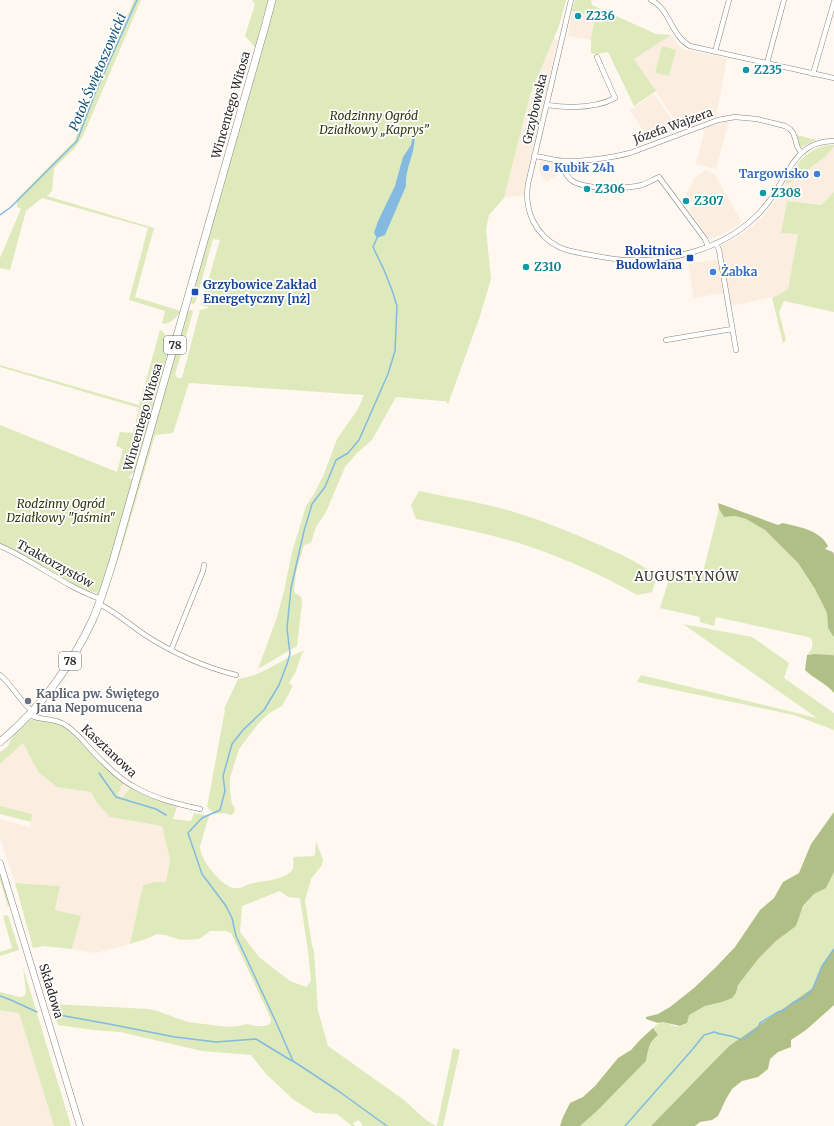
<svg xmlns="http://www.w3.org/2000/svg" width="834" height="1126" viewBox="0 0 834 1126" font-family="Merriweather,serif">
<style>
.built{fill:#fbeee0}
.green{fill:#deeabc;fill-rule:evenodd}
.forest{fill:#b0bf85}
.water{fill:#84b9e0}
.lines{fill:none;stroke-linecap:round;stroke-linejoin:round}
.stream{stroke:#84b9e0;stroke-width:1.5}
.street-casing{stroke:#89837b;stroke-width:5.5}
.secondary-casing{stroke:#89837b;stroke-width:7}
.primary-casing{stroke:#89837b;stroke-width:8}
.street{stroke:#fff;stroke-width:4.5}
.secondary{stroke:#fff;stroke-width:6}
.primary{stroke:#fff;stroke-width:7}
.culture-dot{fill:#0f9aa8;stroke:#fff;stroke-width:1.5}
.shop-dot{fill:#3f7fe0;stroke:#fff;stroke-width:1.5}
.transit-dot{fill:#1a4fb4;stroke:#fff;stroke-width:1.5}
.worship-dot{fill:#6b7280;stroke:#fff;stroke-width:1.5}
.labels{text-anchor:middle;stroke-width:3.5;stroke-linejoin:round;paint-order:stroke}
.shield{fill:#fff;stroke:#6d6b68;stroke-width:1}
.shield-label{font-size:11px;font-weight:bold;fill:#2e2b28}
.culture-label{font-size:12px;font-weight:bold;fill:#0d838f;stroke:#fff;text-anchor:start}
.street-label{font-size:12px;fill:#2e2b28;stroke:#fff}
.park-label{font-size:12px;font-style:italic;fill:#2e370a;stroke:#fff}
.shop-label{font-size:12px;font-weight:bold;fill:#366cbe;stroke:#fff;text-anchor:start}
.transit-label{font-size:12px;font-weight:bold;fill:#164399;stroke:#fff;text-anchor:end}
.worship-label{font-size:12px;font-weight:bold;fill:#5b616d;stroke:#fff;text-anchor:start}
.water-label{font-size:13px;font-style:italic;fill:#145379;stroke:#fff}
.neighbourhood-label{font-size:13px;letter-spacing:1px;fill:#39342d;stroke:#fff}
</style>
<rect width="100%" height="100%" fill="#fef8f1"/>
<!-- built -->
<path class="built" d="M572 11 595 16 591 40 568 36Z
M671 35 682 49 727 58 716 117 681 129 634 59Z
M554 38 558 40 524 188V195L504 198 530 95Z
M654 94 679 130 650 141 630 110Z
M729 121 716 169 696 164 705 128 719 123Z
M834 147V192L821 205 787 201 781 233H798L788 289 773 297 730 306 720 246 736 238 752 227 766 213 776 199 786 182 788 184 825 157Z
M540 160 554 163 560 173 546 182 539 171Z
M706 170 715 175 742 222 728 231 714 238 709 239 689 210 694 206 685 194 688 191 694 178Z
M717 259 723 293 694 298 688 264Z
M23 742 38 772 57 787 91 792 97 803 110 817 162 826 170 860 166 882H155L143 885 130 944 95 953 72 949 81 916 55 910 60 886 15 883 0 837V819L30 827 32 814 0 806V764Z
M124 783 131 787 122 798 117 794 121 790 120 787Z
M0 1010 19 1013 54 1126H0Z"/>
<!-- green -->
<path class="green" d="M134 0H141L83 136 74 149 54 168 52 191 47 196 154 228 135 297 181 311C176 318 171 324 162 324L165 311 129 300 148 228 42 198 26 211 10 270 0 268V258L21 209 17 207V199L74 141Z
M252 0H268L255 47 245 36 255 4Z
M274 0H566L559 26 554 38 530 95 504 198 489 215 486 229 491 279 480 316 448 404 446 401H442L396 397 372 440 357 453 345 467 326 512 316 527 311 543 304 545 296 572 294 592 301 597 302 604 297 646 258 669 277 617 284 591 292 552 306 506 314 494 324 474 337 439 358 409 364 395 189 383 173 433 155 435 121 551 103 602 187 311 192 310 193 312 175 375 178 378H182L200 310 208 308V307L201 305 220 240 213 239 196 301 195 303 193 304 191 303 196 285 195 282 273 11Z
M575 0H591L592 5 656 34 671 35 634 59 656 91 634 106 608 52 597 54 591 53V39L595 16 572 11Z
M662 46 676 50 669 76 655 73Z
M797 135 816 140 804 146 801 147 799 145Z
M828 145H834V147L825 157 788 184 786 182C797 163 805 150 828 145Z
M834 192V312L784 301 779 312 786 340 783 343 772 298 788 289 798 234 781 233 787 201 821 205Z
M160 330C169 335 169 342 168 351L135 471 128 478 134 479 100 594 99 596H97V593C82 590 68 581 55 573 37 563 19 553 0 544V425L117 472 123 449 116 446 120 432 133 433 139 408 0 367V365L139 405Z
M419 491C452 498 485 503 517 513 546 522 573 533 600 545 620 554 640 563 657 576L652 592 637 595C596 572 551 552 505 539 475 531 445 525 416 519L411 505Z
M719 509 724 517 735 516 746 519 765 530 797 562 815 589 827 613 828 628 833 636 834 637V656L833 655 815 654 807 655C812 649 814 646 811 638L808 637 716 617 714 626 700 622V617L660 608 672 570 702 576Z
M683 624 752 637 789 663 784 678 834 713V730L794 715 637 682 641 675 817 718Z
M305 650 302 653 296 671 289 683 293 686 282 706 268 714 258 724 239 749 230 778V792L232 804 235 808 234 813 231 815 224 813 215 814 207 807 225 710 224 709 238 679C245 678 252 676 259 673 275 666 289 656 305 650Z
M30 720H39L58 723 68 730 108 770 124 783 120 787 121 790 117 794 122 798 131 787 139 792 177 807 173 819 191 821 194 813 209 816 200 846C199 858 220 885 233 888 235 888 237 888 239 888 242 888 244 886 247 885 260 880 278 882 289 873 294 870 294 865 293 859L294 857 314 856 315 854 316 841 323 860 322 865 311 879 305 901 312 945 314 951 318 1011 328 1046 404 1100 426 1120 436 1126H363L359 1120 353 1123 355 1126H352L337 1114 315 1113 294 1100 266 1074 251 1055 202 1051 120 1032 93 1030 58 1025 52 1004 149 1009 157 1011 188 1022 228 1027 239 1026 246 1024 256 1026H265L270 1024 271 1019 231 933 226 931H210L199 939 181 940 165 935 157 934 146 939 130 944 143 885 155 882H166L170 860 162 826 110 817 97 803 91 792 57 787 38 772 23 743 0 764V752L8 746 11 739ZM280 891 288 897 300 898 308 951 311 981 306 987 290 981 259 957 240 932 242 906Z
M0 806 32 814 31 822 0 814Z
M0 871 10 903 8 907 0 880Z
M834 872V949L822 966 813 988 729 1046 651 1126H580L597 1111 646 1061 648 1051 653 1039 655 1032 653 1028C666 1015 668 1028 681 1026 683 1026 685 1024 687 1023L688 1015 705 1006 722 1002 736 993 738 985 759 958 776 941 796 926 803 907 814 894 826 888Z
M15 883 60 886 55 910 81 916 72 949 44 946 33 948Z
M8 915 19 950 0 956V952L12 948 3 916Z
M23 967 71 1126H54L19 1013 0 1010V992L20 997 24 996 26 993Z
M453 1048 460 1050 443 1126H437Z"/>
<!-- forest -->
<path class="forest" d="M718 503 778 525 783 523C799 527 820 530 828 546L825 549 833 552 834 555V637L833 636 828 628 827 613 815 589 798 563 765 530 746 519 735 516 724 517 719 509Z
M815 654 833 655 834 656V693C826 683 814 679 805 670L807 655Z
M834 812V872L826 888 814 894 803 906 796 926 776 941 759 958 738 985 736 993 732 998 722 1002 705 1006 689 1015 687 1023 680 1026 663 1022 658 1023 646 1019V1017L658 1014 670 1007 694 988 716 967 735 947 760 910 774 898 783 882 799 873 811 844Z
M834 949V1005L806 1030 791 1040V1047L778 1052 770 1059 768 1069 758 1077 742 1081 732 1089 726 1099 718 1116 712 1120 700 1122 695 1126H651L729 1046 813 988 822 966Z
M653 1028 658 1035C649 1041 648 1051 646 1061L597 1111 580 1126H560L563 1117 570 1103 583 1097 595 1086 618 1058 631 1050 641 1039Z"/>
<!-- water -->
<path class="water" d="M415 134C415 139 414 145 413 151 410 162 405 174 406 186L385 235 377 238 374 233 378 221 395 186 403 157 411 145 413 135Z"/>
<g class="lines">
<!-- stream -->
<path class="stream" d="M0 215 11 207 77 141 96 91 137 0
M377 238 373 247 384 270 392 290 397 306 395 351 388 374 359 440 348 453 336 460 325 487 312 504 304 531 291 588 287 628 290 654 287 664 279 685 264 710 243 730 232 744 223 776 225 791 220 810 202 818 188 833 202 874 226 906 232 918 236 936 275 1020 293 1061 337 1090 387 1126
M99 773 116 797 156 809 166 815
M0 996 11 1000 37 1012
M59 1015 109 1024 175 1037 216 1042 256 1039 292 1061
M625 1126 692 1050 704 1035 714 1032C723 1036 732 1034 741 1040L745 1039 749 1034 752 1033 758 1028 760 1023 778 1012 784 1010 794 1002 806 997 813 988 822 966 834 949"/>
<defs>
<path id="street" d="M571 0 528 184C524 210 535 235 559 247 569 252 581 253 591 255 603 257 615 260 627 260 671 262 721 249 753 219 762 211 770 201 776 191 791 166 800 141 834 141
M651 0C670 9 671 36 690 46L834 78
M715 52 729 0
M767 63 784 0
M813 74 834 2
M547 105C569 108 595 109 615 98L597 57
M534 156C543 157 553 160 562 161 581 162 611 158 630 153L718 120 735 117 757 119 785 126 790 129 793 133 795 138 797 146 801 153
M560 161C563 167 565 175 571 180 584 190 626 189 642 185 648 183 654 179 659 177L705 239 708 246
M716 243 719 250 736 350
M666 340 732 329
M0 546C35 561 65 587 101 599
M99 604C116 612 130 625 145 635 173 653 204 667 236 675
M171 650 203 571 204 565
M0 675C13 686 20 701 32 711
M29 715C41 721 54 717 67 726 80 735 90 750 102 761 111 770 121 780 133 786 153 798 177 804 200 809"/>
<path id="secondary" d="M0 863 80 1126"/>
<path id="primary" d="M0 742C40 709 71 666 93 619 101 600 107 580 113 561L266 23 272 0"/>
</defs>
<!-- street casing -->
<use href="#street" class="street-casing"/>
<!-- secondary casing -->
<use href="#secondary" class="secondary-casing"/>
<!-- primary casing -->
<use href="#primary" class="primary-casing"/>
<!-- street -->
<use href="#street" class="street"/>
<!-- secondary -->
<use href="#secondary" class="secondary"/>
<!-- primary -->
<use href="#primary" class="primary"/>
</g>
<!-- markers -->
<g class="culture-dot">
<circle cx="578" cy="16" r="4"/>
<circle cx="746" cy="70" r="4"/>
<circle cx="587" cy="189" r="4"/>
<circle cx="763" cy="193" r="4"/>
<circle cx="686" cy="201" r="4"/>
<circle cx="526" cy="267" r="4"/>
</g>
<g class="shop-dot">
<circle cx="546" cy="168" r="4"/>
<circle cx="817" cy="174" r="4"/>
<circle cx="713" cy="272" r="4"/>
</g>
<g class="transit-dot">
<rect x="686" y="254" width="8" height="8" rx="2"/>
<rect x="191" y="288" width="8" height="8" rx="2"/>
</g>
<circle class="worship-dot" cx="28" cy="701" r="4"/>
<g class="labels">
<!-- shield labels -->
<g class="shield">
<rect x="164" y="336" width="22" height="18" rx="3"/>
<rect x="59" y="652" width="22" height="18" rx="3"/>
</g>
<g class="shield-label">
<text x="175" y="349">78</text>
<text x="70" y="665">78</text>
</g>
<!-- culture labels -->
<g class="culture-label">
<text x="586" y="20">Z236</text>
<text x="754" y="74">Z235</text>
<text x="595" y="193">Z306</text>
<text x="771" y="197">Z308</text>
<text x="694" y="205">Z307</text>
<text x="534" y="271">Z310</text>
</g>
<!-- street labels -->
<g class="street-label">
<text transform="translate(231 105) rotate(-74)" y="4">Wincentego Witosa</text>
<text transform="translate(535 109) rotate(-77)" y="4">Grzybowska</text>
<text transform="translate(673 126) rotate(-20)" y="4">Józefa Wajzera</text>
<text transform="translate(143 417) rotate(-74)" y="4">Wincentego Witosa</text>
<text transform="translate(55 564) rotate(29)" y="4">Traktorzystów</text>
<text transform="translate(109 751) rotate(43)" y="4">Kasztanowa</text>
<text transform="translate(51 991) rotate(73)" y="4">Składowa</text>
</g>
<!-- park labels -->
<g class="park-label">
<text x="374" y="120">Rodzinny Ogród<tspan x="374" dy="14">Działkowy „Kaprys”</tspan></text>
<text x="61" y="508">Rodzinny Ogród<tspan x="61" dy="14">Działkowy "Jaśmin"</tspan></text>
</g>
<!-- shop labels -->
<g class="shop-label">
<text x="554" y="172">Kubik 24h</text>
<text x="809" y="178" text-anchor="end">Targowisko</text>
<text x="721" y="276">Żabka</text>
</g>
<!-- transit labels -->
<g class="transit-label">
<text x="682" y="255">Rokitnica<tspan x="682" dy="14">Budowlana</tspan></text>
<text x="203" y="289" text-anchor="start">Grzybowice Zakład<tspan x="203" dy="14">Energetyczny [nż]</tspan></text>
</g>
<!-- worship labels -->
<g class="worship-label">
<text x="36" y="698">Kaplica pw. Świętego<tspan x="36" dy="14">Jana Nepomucena</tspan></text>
</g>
<!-- water labels -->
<g class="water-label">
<text transform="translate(97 72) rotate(-67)" y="5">Potok Świętoszowicki</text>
</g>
<!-- neighbourhood labels -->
<g class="neighbourhood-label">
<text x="687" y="581">AUGUSTYNÓW</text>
</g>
</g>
</svg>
